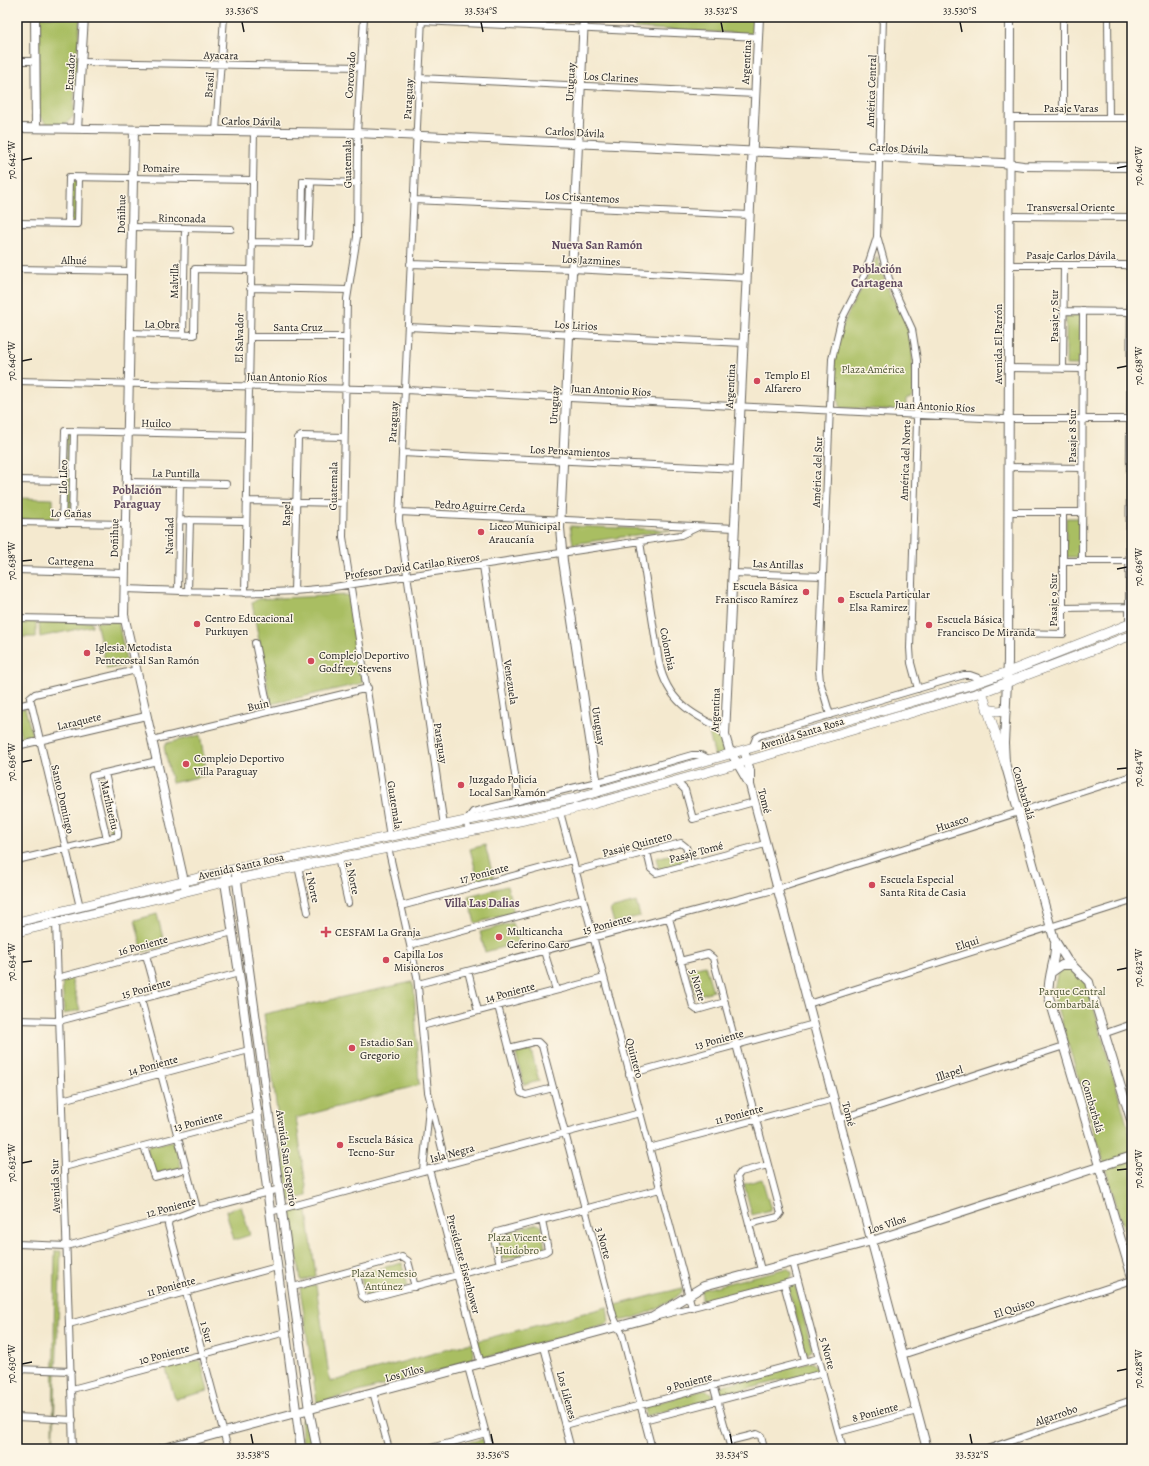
<svg xmlns="http://www.w3.org/2000/svg" width="1149" height="1466" viewBox="0 0 1149 1466" font-family="Alegreya,serif">
<style>
.green{fill:#a9be62;stroke:#626d3f}
.lines{fill:none;stroke-linecap:round;stroke-linejoin:round}
.street-casing{stroke:#68645b;stroke-width:8}
.secondary-casing{stroke:#68645b;stroke-width:10}
.primary-casing{stroke:#68645b;stroke-width:10}
.street{stroke:#fff;stroke-width:6}
.secondary{stroke:#fff;stroke-width:8}
.primary{stroke:#fff;stroke-width:9}
.ticks{fill:none;stroke:#1c1c1c;stroke-width:1.5}
.poi-dot{fill:#d1495b;stroke:#fcf5e5;stroke-width:1.5}
.labels{text-anchor:middle;stroke-width:3;stroke-linejoin:round;paint-order:stroke}
.street-label{font-size:11px;fill:#1c1c1c;stroke:#fcf5e5}
.park-label{font-size:11px;fill:#4d5534;stroke:#fcf5e5}
.poi-label{font-size:11px;fill:#1c1c1c;stroke:#fcf5e5;text-anchor:start}
.neighbourhood-label{font-size:12px;font-weight:bold;fill:#624c61;stroke:#fcf5e5}
.neatline{fill:none;stroke:#1c1c1c;stroke-width:1.5}
.ticks-label{font-size:10px;text-anchor:middle;fill:#1c1c1c}
</style>
<rect width="100%" height="100%" fill="#fcf5e5"/>
<filter id="ink" filterUnits="userSpaceOnUse"><feTurbulence type="fractalNoise" baseFrequency=".025" numOctaves="2"/><feDisplacementMap in="SourceGraphic" scale="8" xChannelSelector="R" yChannelSelector="G"/><feConvolveMatrix kernelMatrix="1 2 1 2 8 2 1 2 1" color-interpolation-filters="sRGB"/></filter>
<filter id="wash" filterUnits="userSpaceOnUse"><feTurbulence type="fractalNoise" baseFrequency=".012" numOctaves="4" result="noise"/><feDisplacementMap in="SourceGraphic" scale="16" xChannelSelector="R" yChannelSelector="G"/><feGaussianBlur stdDeviation="0.9" result="paint"/><feColorMatrix in="noise" values="0 0 0 0 0 0 0 0 0 0 0 0 0 0 0 0 0 1.4 0 .05"/><feComposite in="paint" operator="in"/></filter>
<g filter="url(#wash)">
<rect width="100%" height="100%" fill="#f4e9cf"/>
<!-- green -->
<path class="green" d="M39 17H80L73 117 64 125H47L38 114Z
M635 17H755V30L751 34 634 28Z
M71 179H77V222H70Z
M877 257 889 291 906 320 912 349 914 392 911 398 906 400V410L840 408C840 398 836 398 834 391 832 382 834 367 835 357 838 321 863 290 877 257Z
M1066 314H1081V365H1066Z
M66 433H73L71 518H64Z
M17 498 53 499V520L17 519Z
M1066 518H1080L1079 557H1066Z
M570 526 671 530 573 544Z
M348 595 363 683 271 704 252 603 258 599Z
M17 620H36V637H17Z
M118 621 127 665 107 669 96 622Z
M39 622H92V626L40 637Z
M25 708 33 738 22 741 17 722V711Z
M707 725 719 732 724 753 715 757Z
M200 735 207 775 172 783 164 747 167 743Z
M101 776 104 777 118 835 111 837 99 779Z
M485 845 494 879 479 883 470 849Z
M681 852 684 864 659 870 656 858Z
M507 886 514 913 475 923 468 896Z
M636 902 640 916 614 923 610 909Z
M157 914 165 946 143 952 135 920Z
M512 923 518 943 485 952 480 932Z
M705 965 713 991 696 996 689 969Z
M1070 968 1087 984 1132 1142V1256L1053 994 1058 971Z
M71 977 80 1010 64 1014 62 979Z
M412 982 414 988 419 1085 296 1118 307 1193V1196L289 1201 264 1014Z
M531 1050 539 1081 524 1085 516 1054Z
M172 1141 175 1143 181 1166 180 1169 154 1174 147 1150 149 1146Z
M762 1179 771 1210 752 1215 744 1184Z
M306 1205 316 1276 301 1281 290 1209Z
M241 1206 250 1235 234 1240 226 1211Z
M537 1224 542 1226 545 1249 503 1259 496 1239 497 1235Z
M55 1251H61L53 1449Z
M402 1263 407 1286 366 1296 360 1273Z
M787 1268 792 1272V1276L789 1280 707 1301 702 1300 701 1290Z
M793 1284 796 1287 812 1350 808 1354H806L788 1287 789 1285Z
M316 1285 330 1382 471 1343 474 1354 473 1359 468 1363 317 1403 300 1288Z
M682 1288V1292C675 1301 630 1323 619 1320L612 1306Z
M607 1307 609 1322 606 1325 487 1357 481 1355 477 1341Z
M199 1360 201 1362 208 1391 175 1399 166 1369Z
M809 1362 813 1363 817 1367V1371L729 1394 723 1395 720 1393V1386Z
M704 1390 712 1393 713 1398 710 1400 646 1416 645 1406Z
M303 1418 308 1428 313 1449H303L301 1420Z
M483 1439 485 1449H450L449 1447Z"/>
</g>
<g filter="url(#ink)">
<g class="lines">
<defs>
<path id="street" d="M364 17 357 133 358 141 357 237 347 299 343 537 390 837
M422 17 399 520 444 826
M1108 17 1109 118
M422 21 758 37
M17 61H35
M81 62 361 67
M419 78 755 94
M1010 118H1132
M1063 118V17
M216 131 224 17
M413 200 750 215
M1009 216 1132 217
M17 223 78 224 79 178
M68 224 69 177 253 180
M132 227 231 229
M878 239 889 279 912 329 917 360V421L910 648 911 663 918 689
M251 242 309 243 311 182
M302 243 303 181 358 183
M410 264 572 269 747 278
M1009 265H1125L1131 268
M17 269 131 271
M250 288 348 290
M1064 311 1131 312
M408 327 744 343
M130 333 194 335 195 269 251 270
M183 335 185 228
M250 337H346
M1009 368 1083 369
M1063 369 1064 265
M17 381 405 390 1002 419H1132
M402 453 738 469
M1009 467 1082 468
M17 480 63 481
M126 482 226 484
M246 501 343 503
M399 512 735 528
M1009 512H1082
M179 520 246 521
M17 522 126 524
M62 523 65 431 248 435
M72 523 74 431
M640 542 659 662C667 701 691 714 724 730
M1063 561H1130
M1082 561 1083 311
M483 566 519 801
M17 570 124 573
M732 573 822 576
M124 589C192 591 259 596 327 588L681 535 698 527
M178 591 180 483
M188 591 190 520
M294 592 298 438 301 436 344 437
M245 593 254 132
M1063 608 1129 607
M17 618 124 620
M1129 625 1131 268
M1008 633 1063 634V512
M255 643 269 712
M17 706 30 703
M830 715 820 681 819 670 832 359 841 321 865 274 877 237 883 17
M152 740 368 688
M17 746 146 716
M752 748 756 738 761 735 964 675H970L984 680
M676 781 685 790 693 819 754 802
M560 812 692 1308
M472 831 468 827 466 821 473 812 605 780 692 755H701L711 760
M107 839 92 776 157 761
M388 847 417 976 428 1092 446 1165
M647 852 651 869 656 873 765 844
M338 858 348 903
M17 860 118 836V832L105 773
M298 866 308 912
M575 871 681 843 686 847 691 864
M401 906 572 860
M80 907 30 698 35 694 136 670
M669 918 693 1007 697 1010 725 1002
M56 922 73 1449
M410 945 583 899
M544 951 556 990
M146 955 157 995
M680 961 708 954 713 958 780 1210 781 1213 778 1217 749 1224
M468 971 478 1011
M57 978 233 932
M418 984 777 889 1132 776
M141 999 196 1205 195 1210
M808 1004 1132 901
M498 1006 521 1093 526 1095 553 1088
M17 1020 59 1021 239 973
M422 1026 604 978
M1106 1033 1132 1024
M509 1048 533 1042H538L542 1046 614 1318 622 1334 652 1449
M629 1074 814 1024
M62 1100 249 1050
M839 1119 1064 1046
M144 1146 154 1177 186 1169
M649 1148 834 1099
M64 1167 257 1116
M429 1169 481 1364
M423 1171 429 1108
M270 1212 640 1113
M169 1220 168 1225 228 1449
M17 1244 67 1246 158 1221 169 1220 195 1210 204 1209 280 1189
M793 1262 843 1449
M500 1264 494 1239 497 1232 660 1189
M356 1270 362 1296 366 1299 545 1252 548 1250 542 1220
M761 1270 737 1177 741 1172 768 1165
M784 1284 805 1361
M293 1287 402 1257 408 1261 415 1287
M658 1316 798 1280
M69 1324 277 1267
M544 1347 571 1449
M902 1355 1132 1280
M468 1367 490 1449
M17 1369 71 1371
M713 1385 731 1449
M72 1389 286 1332
M373 1392 389 1449
M17 1417 73 1420
M644 1420 823 1373
M565 1425 819 1358
M839 1432 917 1411
M729 1441 757 1434 761 1436 764 1449
M427 1449 486 1433
M987 1449 1132 1400"/>
<path id="secondary" d="M35 17 36 128
M584 17 560 528 563 561 598 792
M759 17 725 735 729 749 750 785 927 1449
M1010 17 1008 661 1004 743 1005 763 1054 939 1067 960 1089 982 1090 986 1132 1123
M17 128 357 133 1002 163 1023 166 1132 167
M77 129 84 17
M134 130 124 615 185 886
M744 750 750 771V785
M228 871 225 882 240 980 301 1449
M236 874 309 1410 317 1449
M1055 944C1056 962 1046 979 1049 997L1132 1277
M1052 972 1062 965H1072
M161 1449 653 1317 704 1286 872 1241 1132 1156"/>
<path id="primary" d="M982 692 1005 763
M987 709 997 711 1006 710
M17 922 243 867 576 798 970 685 1008 672 1132 623
M17 932 237 879 534 818 593 804 747 761 982 692 1132 635"/>
</defs>
<!-- street casing -->
<use href="#street" class="street-casing"/>
<!-- secondary casing -->
<use href="#secondary" class="secondary-casing"/>
<!-- primary casing -->
<use href="#primary" class="primary-casing"/>
<!-- street -->
<use href="#street" class="street"/>
<!-- secondary -->
<use href="#secondary" class="secondary"/>
<!-- primary -->
<use href="#primary" class="primary"/>
</g>
</g>
<!-- ticks -->
<path class="ticks" d="M242 22 244 32M481 22 483 32M721 22 723 32M960 22 962 32M22 160 32 158M1117 168 1127 166M22 361 32 359M1117 368 1127 366M22 561 32 560M1117 569 1127 567M22 762 32 760M1117 769 1127 768M22 962 32 961M1117 970 1127 968M22 1163 32 1161M1117 1170 1127 1169M22 1364 32 1362M1117 1371 1127 1369M251 1434 253 1444M491 1434 493 1444M730 1434 732 1444M970 1434 972 1444"/>
<!-- markers -->
<g class="poi-dot">
<circle cx="757" cy="381" r="4"/>
<circle cx="481" cy="532" r="4"/>
<circle cx="806" cy="592" r="4"/>
<circle cx="841" cy="600" r="4"/>
<circle cx="197" cy="624" r="4"/>
<circle cx="929" cy="625" r="4"/>
<circle cx="87" cy="653" r="4"/>
<circle cx="311" cy="661" r="4"/>
<circle cx="186" cy="764" r="4"/>
<circle cx="461" cy="785" r="4"/>
<circle cx="872" cy="885" r="4"/>
<path d="M324 926h4v4h4v4h-4v4h-4v-4h-4v-4h4z"/>
<circle cx="499" cy="937" r="4"/>
<circle cx="386" cy="960" r="4"/>
<circle cx="352" cy="1048" r="4"/>
<circle cx="340" cy="1145" r="4"/>
</g>
<g class="labels">
<!-- street labels -->
<g class="street-label">
<text transform="translate(221 55) rotate(1)" y="4">Ayacara</text>
<text transform="translate(746 62) rotate(-87)" y="4">Argentina</text>
<text transform="translate(70 72) rotate(-86)" y="4">Ecuador</text>
<text transform="translate(350 75) rotate(-86)" y="4">Corcovado</text>
<text transform="translate(611 77) rotate(3)" y="4">Los Clarines</text>
<text transform="translate(570 82) rotate(-87)" y="4">Uruguay</text>
<text transform="translate(209 85) rotate(-86)" y="4">Brasil</text>
<text transform="translate(871 91) rotate(-88)" y="4">América Central</text>
<text transform="translate(408 99) rotate(-87)" y="4">Paraguay</text>
<text x="1071" y="112">Pasaje Varas</text>
<text transform="translate(251 121) rotate(1)" y="4">Carlos Dávila</text>
<text transform="translate(575 132) rotate(3)" y="4">Carlos Dávila</text>
<text transform="translate(899 148) rotate(3)" y="4">Carlos Dávila</text>
<text transform="translate(347 164) rotate(-91)" y="4">Guatemala</text>
<text transform="translate(161 168) rotate(1)" y="4">Pomaire</text>
<text transform="translate(582 197) rotate(3)" y="4">Los Crisantemos</text>
<text x="1071" y="211">Transversal Oriente</text>
<text transform="translate(121 214) rotate(-89)" y="4">Doñihue</text>
<text transform="translate(182 218) rotate(1)" y="4">Rinconada</text>
<text x="1071" y="259">Pasaje Carlos Dávila</text>
<text transform="translate(74 260) rotate(1)" y="4">Alhué</text>
<text transform="translate(591 260) rotate(3)" y="4">Los Jazmines</text>
<text transform="translate(174 281) rotate(-89)" y="4">Malvilla</text>
<text transform="translate(1054 316) rotate(-90)" y="4">Pasaje 7 Sur</text>
<text transform="translate(162 324) rotate(1)" y="4">La Obra</text>
<text transform="translate(576 325) rotate(3)" y="4">Los Lirios</text>
<text x="298" y="331">Santa Cruz</text>
<text transform="translate(239 338) rotate(-89)" y="4">El Salvador</text>
<text transform="translate(998 344) rotate(-90)" y="4">Avenida El Parrón</text>
<text transform="translate(287 377) rotate(1)" y="4">Juan Antonio Ríos</text>
<text transform="translate(730 386) rotate(-87)" y="4">Argentina</text>
<text transform="translate(611 390) rotate(3)" y="4">Juan Antonio Ríos</text>
<text transform="translate(554 405) rotate(-87)" y="4">Uruguay</text>
<text transform="translate(935 406) rotate(3)" y="4">Juan Antonio Ríos</text>
<text transform="translate(393 422) rotate(-87)" y="4">Paraguay</text>
<text transform="translate(156 423) rotate(1)" y="4">Huilco</text>
<text transform="translate(1072 436) rotate(-90)" y="4">Pasaje 8 Sur</text>
<text transform="translate(570 451) rotate(3)" y="4">Los Pensamientos</text>
<text transform="translate(905 460) rotate(-88)" y="4">América del Norte</text>
<text transform="translate(817 472) rotate(-88)" y="4">América del Sur</text>
<text transform="translate(176 473) rotate(1)" y="4">La Puntilla</text>
<text transform="translate(63 477) rotate(-89)" y="4">Llo Lleo</text>
<text transform="translate(333 486) rotate(-89)" y="4">Guatemala</text>
<text transform="translate(480 506) rotate(3)" y="4">Pedro Aguirre Cerda</text>
<text transform="translate(71 513) rotate(1)" y="4">Lo Cañas</text>
<text transform="translate(286 514) rotate(-89)" y="4">Rapel</text>
<text transform="translate(169 536) rotate(-89)" y="4">Navidad</text>
<text transform="translate(114 538) rotate(-89)" y="4">Doñihue</text>
<text transform="translate(71 561) rotate(2)" y="4">Cartegena</text>
<text transform="translate(778 564) rotate(2)" y="4">Las Antillas</text>
<text transform="translate(412 566) rotate(-8)" y="4">Profesor David Catilao Riveros</text>
<text transform="translate(1053 600) rotate(-90)" y="4">Pasaje 9 Sur</text>
<text transform="translate(668 649) rotate(79)" y="4">Colombia</text>
<text transform="translate(511 682) rotate(81)" y="4">Venezuela</text>
<text transform="translate(258 705) rotate(-13)" y="4">Buin</text>
<text transform="translate(715 710) rotate(-88)" y="4">Argentina</text>
<text transform="translate(79 721) rotate(-13)" y="4">Laraquete</text>
<text transform="translate(599 726) rotate(81)" y="4">Uruguay</text>
<text transform="translate(802 733) rotate(-17)" y="4">Avenida Santa Rosa</text>
<text transform="translate(441 743) rotate(81)" y="4">Paraguay</text>
<text transform="translate(1024 793) rotate(74)" y="4">Combarbalá</text>
<text transform="translate(63 799) rotate(77)" y="4">Santo Domingo</text>
<text transform="translate(765 801) rotate(75)" y="4">Tomé</text>
<text transform="translate(110 805) rotate(77)" y="4">Marihueñu</text>
<text transform="translate(395 805) rotate(81)" y="4">Guatemala</text>
<text transform="translate(952 823) rotate(-18)" y="4">Huasco</text>
<text transform="translate(637 844) rotate(-15)" y="4">Pasaje Quintero</text>
<text transform="translate(696 852) rotate(-15)" y="4">Pasaje Tomé</text>
<text transform="translate(241 866) rotate(-13)" y="4">Avenida Santa Rosa</text>
<text transform="translate(484 873) rotate(-15)" y="4">17 Poniente</text>
<text transform="translate(353 878) rotate(78)" y="4">2 Norte</text>
<text transform="translate(313 887) rotate(78)" y="4">1 Norte</text>
<text transform="translate(607 924) rotate(-15)" y="4">15 Poniente</text>
<text transform="translate(967 943) rotate(-18)" y="4">Elqui</text>
<text transform="translate(143 945) rotate(-15)" y="4">16 Poniente</text>
<text transform="translate(698 985) rotate(73)" y="4">5 Norte</text>
<text transform="translate(146 988) rotate(-15)" y="4">15 Poniente</text>
<text transform="translate(510 992) rotate(-15)" y="4">14 Poniente</text>
<text transform="translate(719 1039) rotate(-15)" y="4">13 Poniente</text>
<text transform="translate(635 1058) rotate(75)" y="4">Quintero</text>
<text transform="translate(153 1065) rotate(-15)" y="4">14 Poniente</text>
<text transform="translate(949 1073) rotate(-18)" y="4">Illapel</text>
<text transform="translate(1093 1106) rotate(74)" y="4">Combarbalá</text>
<text transform="translate(739 1114) rotate(-15)" y="4">11 Poniente</text>
<text transform="translate(849 1114) rotate(75)" y="4">Tomé</text>
<text transform="translate(198 1121) rotate(-15)" y="4">13 Poniente</text>
<text transform="translate(452 1153) rotate(-15)" y="4">Isla Negra</text>
<text transform="translate(287 1158) rotate(82)" y="4">Avenida San Gregorio</text>
<text transform="translate(55 1186) rotate(-92)" y="4">Avenida Sur</text>
<text transform="translate(171 1207) rotate(-15)" y="4">12 Poniente</text>
<text transform="translate(887 1224) rotate(-18)" y="4">Los Vilos</text>
<text transform="translate(604 1243) rotate(75)" y="4">3 Norte</text>
<text transform="translate(464 1264) rotate(75)" y="4">Presidente Eisenhower</text>
<text transform="translate(171 1286) rotate(-15)" y="4">11 Poniente</text>
<text transform="translate(1014 1308) rotate(-18)" y="4">El Quisco</text>
<text transform="translate(207 1332) rotate(75)" y="4">1 Sur</text>
<text transform="translate(828 1353) rotate(75)" y="4">5 Norte</text>
<text transform="translate(164 1354) rotate(-15)" y="4">10 Poniente</text>
<text transform="translate(404 1373) rotate(-15)" y="4">Los Vilos</text>
<text transform="translate(689 1382) rotate(-15)" y="4">9 Poniente</text>
<text transform="translate(567 1395) rotate(75)" y="4">Los Lilenes</text>
<text transform="translate(875 1412) rotate(-15)" y="4">8 Poniente</text>
<text transform="translate(1056 1415) rotate(-19)" y="4">Algarrobo</text>
</g>
<!-- park labels -->
<g class="park-label">
<text x="873" y="373">Plaza América</text>
<text x="1072" y="995">Parque Central<tspan x="1072" dy="13">Combarbalá</tspan></text>
<text x="517" y="1241">Plaza Vicente<tspan x="517" dy="13">Huidobro</tspan></text>
<text x="384" y="1277">Plaza Nemesio<tspan x="384" dy="13">Antúnez</tspan></text>
</g>
<!-- poi labels -->
<g class="poi-label">
<text x="765" y="379">Templo El<tspan x="765" dy="13">Alfarero</tspan></text>
<text x="489" y="530">Liceo Municipal<tspan x="489" dy="13">Araucanía</tspan></text>
<text x="798" y="590" text-anchor="end">Escuela Básica<tspan x="798" dy="13">Francisco Ramírez</tspan></text>
<text x="849" y="598">Escuela Particular<tspan x="849" dy="13">Elsa Ramirez</tspan></text>
<text x="205" y="622">Centro Educacional<tspan x="205" dy="13">Purkuyen</tspan></text>
<text x="937" y="623">Escuela Básica<tspan x="937" dy="13">Francisco De Miranda</tspan></text>
<text x="95" y="651">Iglesia Metodista<tspan x="95" dy="13">Pentecostal San Ramón</tspan></text>
<text x="319" y="659">Complejo Deportivo<tspan x="319" dy="13">Godfrey Stevens</tspan></text>
<text x="194" y="762">Complejo Deportivo<tspan x="194" dy="13">Villa Paraguay</tspan></text>
<text x="469" y="783">Juzgado Policía<tspan x="469" dy="13">Local San Ramón</tspan></text>
<text x="880" y="883">Escuela Especial<tspan x="880" dy="13">Santa Rita de Casia</tspan></text>
<text x="507" y="935">Multicancha<tspan x="507" dy="13">Ceferino Caro</tspan></text>
<text x="335" y="936">CESFAM La Granja</text>
<text x="394" y="958">Capilla Los<tspan x="394" dy="13">Misioneros</tspan></text>
<text x="360" y="1046">Estadio San<tspan x="360" dy="13">Gregorio</tspan></text>
<text x="348" y="1143">Escuela Básica<tspan x="348" dy="13">Tecno-Sur</tspan></text>
</g>
<!-- neighbourhood labels -->
<g class="neighbourhood-label">
<text x="597" y="249">Nueva San Ramón</text>
<text x="877" y="273">Población<tspan x="877" dy="14">Cartagena</tspan></text>
<text x="137" y="494">Población<tspan x="137" dy="14">Paraguay</tspan></text>
<text x="482" y="907">Villa Las Dalias</text>
</g>
</g>
<!-- margin -->
<rect width="1149" height="1466" fill="none" stroke="#fcf5e5" stroke-width="44"/>
<rect x="22" y="22" width="1105" height="1422" class="neatline"/>
<g class="ticks-label">
<text x="242" y="14">33.536°S</text>
<text x="481" y="14">33.534°S</text>
<text x="721" y="14">33.532°S</text>
<text x="960" y="14">33.530°S</text>
<text transform="translate(11 160) rotate(-90)" y="4">70.642°W</text>
<text transform="translate(1138 166) rotate(-90)" y="4">70.640°W</text>
<text transform="translate(11 361) rotate(-90)" y="4">70.640°W</text>
<text transform="translate(1138 366) rotate(-90)" y="4">70.638°W</text>
<text transform="translate(11 561) rotate(-90)" y="4">70.638°W</text>
<text transform="translate(1138 567) rotate(-90)" y="4">70.636°W</text>
<text transform="translate(11 762) rotate(-90)" y="4">70.636°W</text>
<text transform="translate(1138 768) rotate(-90)" y="4">70.634°W</text>
<text transform="translate(11 962) rotate(-90)" y="4">70.634°W</text>
<text transform="translate(1138 968) rotate(-90)" y="4">70.632°W</text>
<text transform="translate(11 1163) rotate(-90)" y="4">70.632°W</text>
<text transform="translate(1138 1169) rotate(-90)" y="4">70.630°W</text>
<text transform="translate(11 1364) rotate(-90)" y="4">70.630°W</text>
<text transform="translate(1138 1369) rotate(-90)" y="4">70.628°W</text>
<text x="253" y="1458">33.538°S</text>
<text x="493" y="1458">33.536°S</text>
<text x="732" y="1458">33.534°S</text>
<text x="972" y="1458">33.532°S</text>
</g>
</svg>
